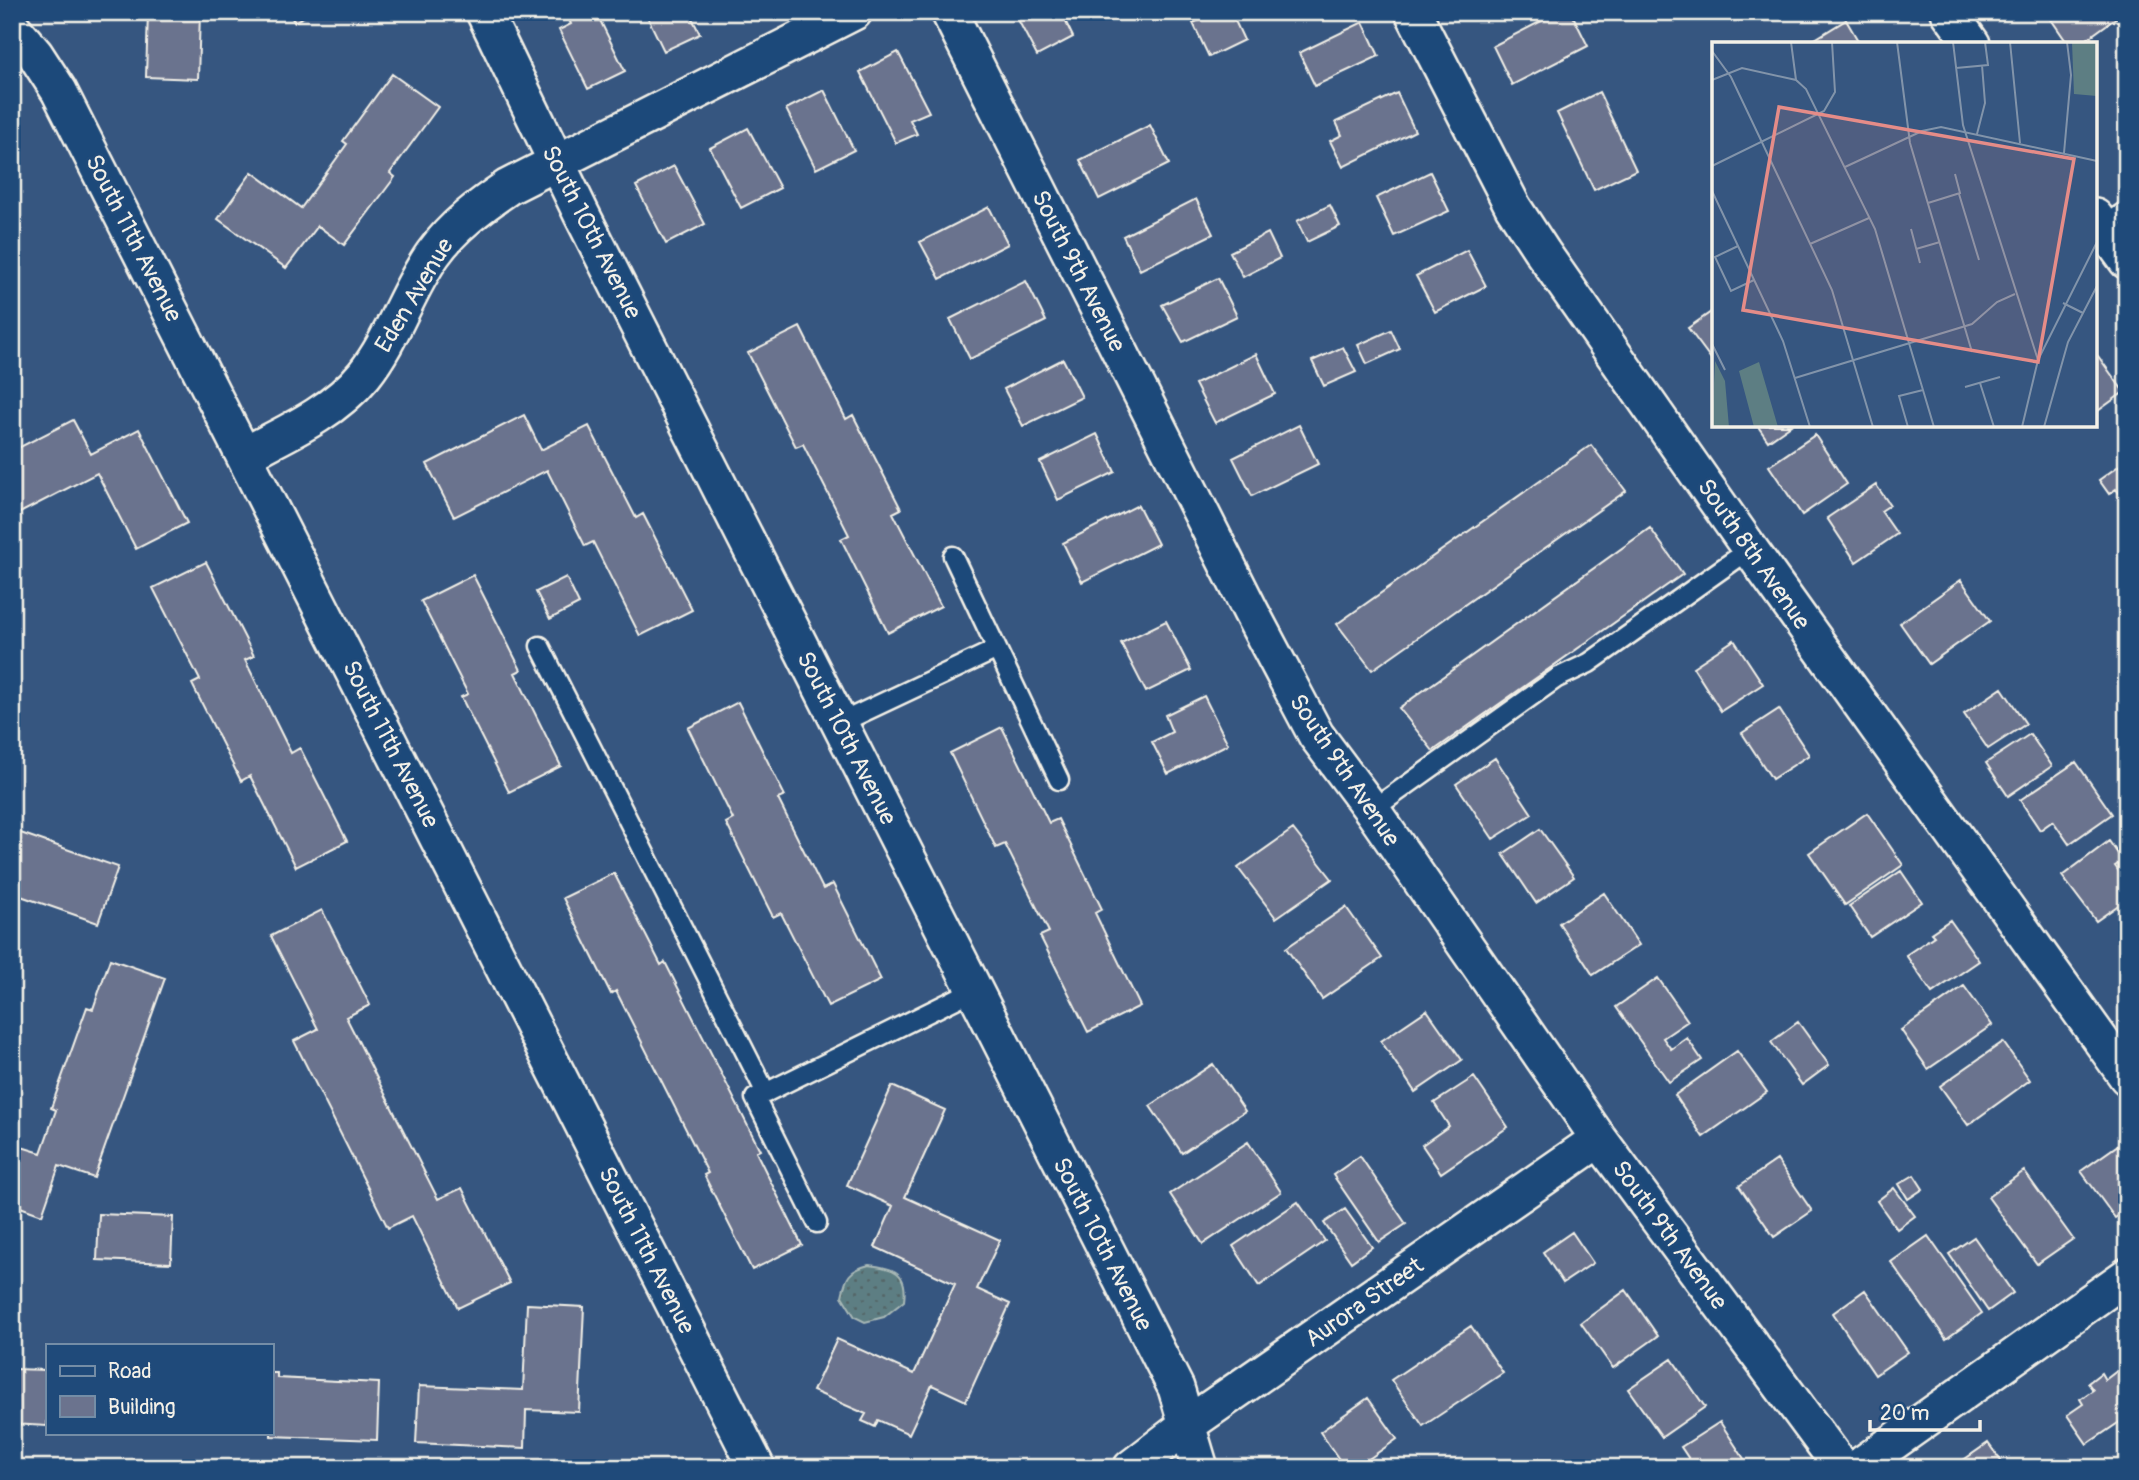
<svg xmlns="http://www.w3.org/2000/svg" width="2139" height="1480" viewBox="0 0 2139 1480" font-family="Pangolin,sans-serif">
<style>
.park{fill:url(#park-dots);stroke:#a8b8b6;stroke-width:2}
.building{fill:#6b738e;stroke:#f4f1e8;stroke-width:2}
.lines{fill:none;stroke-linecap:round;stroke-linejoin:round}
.service-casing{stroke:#f4f1e8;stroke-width:23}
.minor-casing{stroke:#f4f1e8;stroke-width:40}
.service{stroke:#1f4a7a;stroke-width:18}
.minor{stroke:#1f4a7a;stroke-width:35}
.labels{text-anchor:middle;stroke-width:6;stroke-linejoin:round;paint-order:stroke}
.street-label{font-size:24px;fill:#f4f1e8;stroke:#1f4a7a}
.inset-road{fill:none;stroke:#8294aa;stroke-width:2}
.view{fill:#e58c88;fill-opacity:0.15;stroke:#e58c88;stroke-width:3.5}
.inset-edge{fill:none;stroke:#f4f1e8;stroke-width:3.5}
</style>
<defs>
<pattern id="park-dots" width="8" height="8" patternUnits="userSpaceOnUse" patternTransform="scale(1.75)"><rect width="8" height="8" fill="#5d7e83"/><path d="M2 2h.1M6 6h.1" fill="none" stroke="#546668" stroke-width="1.8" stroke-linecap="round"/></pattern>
</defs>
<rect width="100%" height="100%" fill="#365680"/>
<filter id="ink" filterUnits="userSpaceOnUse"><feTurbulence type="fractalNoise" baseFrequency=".0143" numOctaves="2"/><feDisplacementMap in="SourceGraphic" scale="14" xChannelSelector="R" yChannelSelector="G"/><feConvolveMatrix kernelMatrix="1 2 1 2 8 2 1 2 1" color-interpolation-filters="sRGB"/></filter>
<g filter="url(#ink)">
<!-- park -->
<path class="park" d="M869 1265C894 1268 908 1272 904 1301L884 1317 865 1322 855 1317 842 1296C846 1277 849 1270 869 1265Z"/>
<!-- building -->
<path class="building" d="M148 12H200L198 79 146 77Z
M289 12H313L294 22Z
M566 12H596L625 71 588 89 559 30 571 24Z
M645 12H689L700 34 664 51Z
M1014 12H1061L1073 37 1037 56Z
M1216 12H1231L1244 40 1209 57 1193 23Z
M1559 12H1571L1588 46 1512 85 1493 46Z
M2046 12H2124L2080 44H2068Z
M1846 20 1860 44H1807Z
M1363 22 1379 56 1315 86 1299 53Z
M898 52 929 112 910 120 917 134 896 143 860 72Z
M392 74 438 107 390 173 395 177 344 245 318 226 286 268 218 219 252 172 301 208 347 144 343 141Z
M824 90 854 150 816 169 786 109Z
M1599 92 1636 170 1594 190 1557 113Z
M1397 93 1415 131 1343 167 1330 141 1342 135 1336 122Z
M1150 125 1169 164 1099 199 1080 160Z
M748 128 780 188 741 208 710 148Z
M674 166 705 224 666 244 636 186Z
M1430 172 1449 211 1394 236 1376 198Z
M1196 199 1213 234 1140 270 1123 236Z
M1330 205 1340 226 1307 242 1297 221Z
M989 207 1008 244 940 279 920 242Z
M1268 233 1280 258 1243 277 1230 252Z
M1467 250 1486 286 1435 312 1416 276Z
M1218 278 1237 316 1183 342 1162 305Z
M1026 281 1046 321 970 359 950 319Z
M1714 310V363L1688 328Z
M800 327 846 419 853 415 901 509 893 513 941 606 888 633 841 539 849 535 803 444 796 447 748 353Z
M1391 330 1400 349 1367 364 1358 345Z
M1343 347 1356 372 1324 386 1312 361Z
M1256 354 1275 394 1215 423 1195 384Z
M2098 356 2124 392 2095 413V358Z
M1063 359 1082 397 1023 426 1004 389Z
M524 415 541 450 589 426 636 518 643 514 692 610 640 636 593 542 585 546 547 470 454 517 427 464Z
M73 420 91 454 139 429 187 523 136 549 97 473 12 517V451Z
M1299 425 1318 464 1252 496 1233 458Z
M1757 425H1791L1768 441Z
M1097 434 1115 472 1058 500 1040 462Z
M1815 435 1847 484 1802 515 1769 466Z
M1591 445 1626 491 1372 670 1337 624Z
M2127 460V504L2116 489 2109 494 2099 480Z
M1876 485 1890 505 1881 511 1897 534 1856 562 1827 518Z
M1138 505 1158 544 1082 582 1063 543Z
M1650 528 1683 574 1433 751 1399 708Z
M206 562 254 656 245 660 291 753 300 748 347 841 296 867 250 776 241 781 192 684 200 680 153 588Z
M473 575 521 670 515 673 561 766 509 792 461 697 468 694 421 601Z
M566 577 579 604 550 619 536 592Z
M1961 580 1990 621 1929 664 1900 623Z
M1166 621 1191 670 1146 692 1121 643Z
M1734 640 1763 684 1721 711 1693 667Z
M2002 688 2026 724 1988 749 1964 714Z
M1204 696 1228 744 1168 774 1152 742 1172 732 1165 715Z
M738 702 785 796 778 799 823 889 833 884 881 980 828 1006 781 913 773 917 726 823 733 819 688 728Z
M1779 709 1809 755 1772 779 1742 733Z
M1002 727 1049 823 1058 819 1102 909 1095 913 1140 1006 1088 1032 1040 936 1049 932 1005 844 996 848 950 753Z
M2030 734 2052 766 2008 796 1986 763Z
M1495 758 1532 814 1493 839 1456 784Z
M2076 762 2112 814 2069 844 2053 821 2040 830 2020 800Z
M1867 813 1903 865 1845 905 1809 853Z
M1293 829 1332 879 1276 918 1238 868Z
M1540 829 1574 877 1536 903 1503 854Z
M12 830 118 867 98 923 12 893Z
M2109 841 2123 861 2115 866 2127 882V899L2096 921 2062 876Z
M1901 871 1922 902 1870 937 1849 906Z
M614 873 661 965 665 962 760 1150 756 1152 802 1245 752 1270 704 1175 708 1173 616 991 611 994 563 898Z
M1604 893 1639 945 1593 975 1559 923Z
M1346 907 1382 958 1322 999 1286 948Z
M322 910 370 1005 346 1017 438 1199 462 1188 510 1283 458 1308 412 1216 388 1228 294 1041 318 1029 271 936Z
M1950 920 1979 961 1932 993 1906 955 1934 936 1931 933Z
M110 959 165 978 94 1178 59 1166 42 1215 12 1204V1144L41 1153 56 1110 51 1108 87 1007 93 1009Z
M1658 978 1688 1021 1663 1038 1671 1049 1687 1038 1702 1060 1669 1082 1616 1007Z
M1964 986 1992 1025 1928 1069 1901 1030Z
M1427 1010 1462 1060 1415 1092 1381 1041Z
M1798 1022 1829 1065 1802 1085 1771 1042Z
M2003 1042 2030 1080 1968 1125 1940 1086Z
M1737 1051 1767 1092 1703 1137 1675 1095Z
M1213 1064 1245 1111 1182 1153 1150 1106Z
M1474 1077 1508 1127 1441 1173 1422 1145 1449 1126 1434 1103Z
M892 1086 945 1110 905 1197 1000 1240 977 1289 1010 1304 966 1401 932 1385 909 1434 878 1420 875 1427 869 1424 862 1421 866 1414 813 1391 837 1339 914 1374 955 1284 875 1247 893 1206 847 1185Z
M1248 1142 1281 1192 1203 1244 1170 1194Z
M2118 1145 2127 1157V1210L2115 1218 2081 1171Z
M1360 1156 1406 1224 1379 1242 1333 1175Z
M1777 1160 1812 1211 1774 1237 1739 1186Z
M2024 1171 2073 1239 2037 1264 1988 1197Z
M1914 1175 1923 1189 1908 1199 1899 1184Z
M1894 1188 1915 1216 1897 1229 1877 1201Z
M1298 1202 1325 1241 1259 1286 1233 1246Z
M1345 1209 1372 1247 1351 1262 1324 1223Z
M99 1214 173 1217 171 1263 97 1260Z
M1572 1232 1593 1263 1563 1283 1543 1252Z
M1928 1236 1982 1313 1946 1339 1891 1262Z
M1974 1237 2013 1293 1988 1311 1949 1254Z
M1626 1290 1658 1336 1613 1368 1581 1323Z
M1865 1290 1908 1352 1875 1375 1833 1313Z
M527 1304 584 1307 579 1412 526 1410 525 1448 416 1443 419 1386 523 1390Z
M1471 1326 1503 1373 1423 1426 1391 1380Z
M1672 1359 1705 1407 1662 1437 1628 1389Z
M2122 1367 2127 1374V1417L2087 1444 2067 1415 2083 1404 2080 1399 2093 1390 2088 1383 2101 1373 2105 1380Z
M12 1369 47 1370V1426L12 1424Z
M271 1373H277V1378L379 1383 377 1440 271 1436Z
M1368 1398 1397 1439 1356 1468H1345L1320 1432Z
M1720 1422 1750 1468H1695L1681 1447Z
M1988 1443 2006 1468H1952Z"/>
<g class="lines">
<defs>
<path id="service" d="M2103 227 2127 210
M953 556 1059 780
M540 646 766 1093
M840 723 997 649
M1372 810 1557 678 1589 663 1750 549
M817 1223 755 1098 974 990"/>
<path id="minor" d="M484 12 581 213 1176 1388 1200 1468
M949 12 1251 612 1316 735 1372 810 1599 1139 1842 1468
M1413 12 1513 207 1543 253 1750 549 2127 1077
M1949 12 1972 44
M12 27 35 54 59 91 757 1468
M2095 217 2127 261
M244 455C286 433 333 413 364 375 393 339 406 292 433 254 453 226 480 206 508 187L854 12
M1131 1468 1187 1425 1599 1139
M1857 1468 2127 1276"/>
</defs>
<!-- service casing -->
<use href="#service" class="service-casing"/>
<!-- minor casing -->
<use href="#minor" class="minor-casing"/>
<!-- service -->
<use href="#service" class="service"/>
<!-- minor -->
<use href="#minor" class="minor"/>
</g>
</g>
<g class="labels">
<!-- street labels -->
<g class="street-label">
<text transform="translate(592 232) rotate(63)" y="8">South 10th Avenue</text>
<text transform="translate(134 238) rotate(63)" y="8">South 11th Avenue</text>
<text transform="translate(1079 271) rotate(63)" y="8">South 9th Avenue</text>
<text transform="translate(414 295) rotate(-59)" y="8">Eden Avenue</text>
<text transform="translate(1754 554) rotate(55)" y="8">South 8th Avenue</text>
<text transform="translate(847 738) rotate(63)" y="8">South 10th Avenue</text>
<text transform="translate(391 744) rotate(63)" y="8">South 11th Avenue</text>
<text transform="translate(1345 770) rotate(56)" y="8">South 9th Avenue</text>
<text transform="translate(1670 1235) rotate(54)" y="8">South 9th Avenue</text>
<text transform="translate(1103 1244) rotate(63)" y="8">South 10th Avenue</text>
<text transform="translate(647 1250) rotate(63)" y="8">South 11th Avenue</text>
<text transform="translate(1364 1302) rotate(-35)" y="8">Aurora Street</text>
</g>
</g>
<!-- overview -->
<g transform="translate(1712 42)">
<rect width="385" height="385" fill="#365680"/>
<path d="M3 319 13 339 17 385H0ZM47 320 66 385H42L27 329Z" fill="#5d7e83"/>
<path d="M360 0H385V54L362 52Z" fill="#5d7e83"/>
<path class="inset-road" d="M79 0 84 38M185 0 198 101 260 310M241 0 251 83 326 318M298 0 308 101M0 9 19 35 120 248 161 385M244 26 276 23 273 0M0 38 30 26 84 38 94 47 163 187 222 385M265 92 273 61 270 23M352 111 359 33 355 0M0 124 112 69 123 50 120 0M133 125 210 89 229 85 385 119M0 149 71 299 98 385M247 152 267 218M216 161 248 151 243 132M199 187 208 221M98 202 157 176M26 204 3 215 19 249 42 238M204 207 228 200M351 261 371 271M0 302 13 328M83 336 260 282 285 260 303 252M268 341 282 385M253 345 288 335M196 385 187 354 211 348M310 385 326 318 385 200M332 385 356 300 385 244"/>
<path class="view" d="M67 65 362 117 326 320 31 268Z"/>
<rect width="385" height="385" class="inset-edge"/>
</g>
<!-- margin -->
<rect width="2139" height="1480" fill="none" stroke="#1f4a7a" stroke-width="42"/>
<rect x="21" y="21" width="2097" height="1438" fill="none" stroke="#f4f1e8" stroke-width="2.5" filter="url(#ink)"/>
<!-- legend -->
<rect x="46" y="1344" width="228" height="91" fill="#1f4a7a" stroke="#748da6" stroke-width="2"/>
<rect x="60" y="1366" width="35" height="10" fill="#1f4a7a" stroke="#748da6" stroke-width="2"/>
<text x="108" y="1378" font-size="21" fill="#f4f1e8">Road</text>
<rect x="60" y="1396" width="35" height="21" fill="#6b738e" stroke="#748da6" stroke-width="2"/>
<text x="108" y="1414" font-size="21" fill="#f4f1e8">Building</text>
<!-- scale -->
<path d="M1870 1420v10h110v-10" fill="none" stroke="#f4f1e8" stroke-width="3.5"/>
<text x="1880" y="1420" font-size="21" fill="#f4f1e8" stroke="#1f4a7a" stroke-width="5" paint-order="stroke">20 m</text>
</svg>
